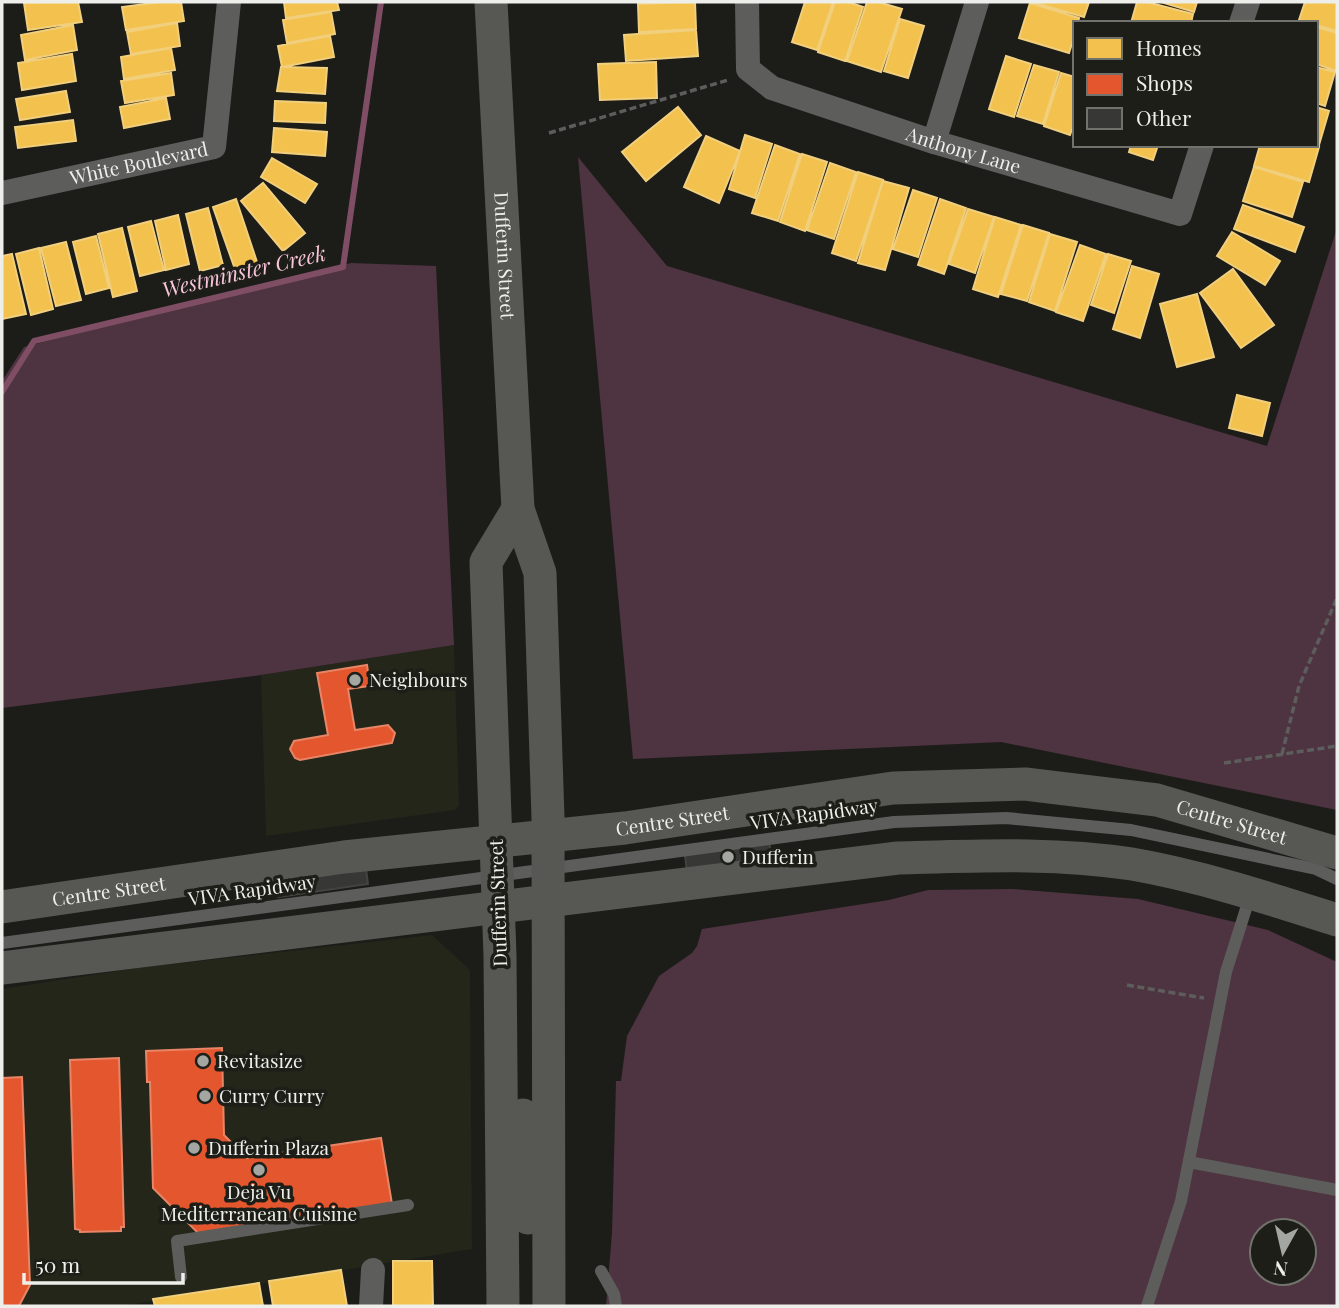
<svg xmlns="http://www.w3.org/2000/svg" width="1339" height="1308" viewBox="0 0 1339 1308" font-family="'Playfair Display',serif">
<style>
.built{fill:#24261a}
.green{fill:#4e3340;fill-rule:evenodd}
.homes{fill:#f2c14e;stroke:#f1cf7d;stroke-width:2}
.shops{fill:#e4572e;stroke:#e78566;stroke-width:2}
.lines{fill:none;stroke-linecap:round;stroke-linejoin:round}
.stream{stroke:#7f4e65;stroke-width:6}
.building{fill:#373835;stroke:#434441;stroke-width:2}
.path{stroke:#5d5d5b;stroke-width:3.5;stroke-dasharray:7 3.5;stroke-linecap:butt}
.service{stroke:#5d5e5c;stroke-width:12}
.minor{stroke:#5d5e5c;stroke-width:24}
.secondary{stroke:#575754;stroke-width:33}
.poi-dot{fill:#a4a6a1;stroke:#1d1e18;stroke-width:2.5}
.labels{text-anchor:middle;stroke-width:7;stroke-linejoin:round;paint-order:stroke}
.street-label{font-size:19px;fill:#eeefea;stroke:#1d1e18}
.poi-label{font-size:19px;fill:#eeefea;stroke:#1d1e18;text-anchor:start}
.water-label{font-size:21px;font-style:italic;fill:#f8c5dc;stroke:#1d1e18}
</style>
<rect width="100%" height="100%" fill="#1c1d19"/>
<!-- built -->
<path class="built" d="M454 645 459 805 455 810 266 836 261 675Z
M432 935 470 970 472 1249 122 1306H2V989L137 968Z"/>
<!-- green -->
<path class="green" d="M578 157 667 266 1267 446 1337 228V810L1001 742 633 759Z
M351 263 436 266 454 645 261 675 2 708V381L24 347Z
M1012 889 1138 899 1268 930 1337 962V1306H606L612 1233 616 1081H621L627 1036 659 976 692 953 697 946 702 929 889 900 928 890ZM1262 1231H1304V1273H1262Z"/>
<!-- homes -->
<path class="homes" d="M78 2 82 22 28 30 24 3Z
M160 2H181L184 21 126 30 122 7Z
M284 2H337L339 10 286 18Z
M695 2 696 29 639 32 638 4Z
M805 2H833L817 50 792 42Z
M835 2H848L863 7 845 61 818 52Z
M867 2H878L902 9 881 72 847 61Z
M1032 2H1089L1084 17Z
M1137 2H1147L1193 14 1191 23H1131Z
M1161 2H1197L1194 12Z
M1305 2H1337V31L1316 25V23L1299 20Z
M1030 3 1079 18 1078 23H1075V34L1069 53 1019 38Z
M331 12 335 34 287 43 283 20Z
M900 19 924 26 908 78 884 71Z
M177 23 180 46 131 54 127 32Z
M73 25 77 50 25 60 21 35Z
M1316 27 1337 33V71L1316 64Z
M696 30 698 56 626 61 624 35Z
M330 36 334 57 282 67 278 46Z
M171 48 175 70 124 79 121 57Z
M72 54 76 81 22 90 18 63Z
M1006 56 1031 64 1014 117 989 109Z
M656 62 657 98 600 100 598 64Z
M1034 65 1059 72 1043 124 1017 116Z
M281 67 327 68 325 94 277 91Z
M1316 67 1335 72 1325 106 1316 103Z
M171 73 174 95 125 103 121 81Z
M1061 73 1075 77V120L1070 135 1044 126Z
M66 91 70 112 20 120 16 99Z
M166 98 170 119 124 128 120 107Z
M275 101 326 103 325 123 274 121Z
M678 107 701 135 646 181 622 152Z
M1316 107 1329 111 1319 145 1316 144Z
M73 120 76 141 18 148 15 127Z
M274 128 327 132 325 156 272 152Z
M745 135 772 144 755 198 729 189Z
M706 136 740 151 719 203 684 187Z
M775 145 800 154 778 221 752 213Z
M1131 145H1158L1153 160 1129 152Z
M1260 145 1319 147 1309 182 1254 166Z
M802 154 827 162 805 231 780 222Z
M272 158 317 184 305 203 261 177Z
M830 163 856 172 834 239 807 230Z
M1254 167 1303 182 1292 217 1243 201Z
M858 172 883 180 856 261 832 253Z
M883 181 909 188 885 270 858 263Z
M263 183 305 233 283 251 241 201Z
M913 190 937 198 918 257 893 249Z
M236 199 258 265 236 272 213 207Z
M940 199 966 208 944 274 918 265Z
M1243 205 1304 227 1295 252 1234 229Z
M208 208 223 265 200 271 186 214Z
M968 209 994 217 975 273 949 264Z
M178 215 189 264 166 270 155 221Z
M995 217 1021 225 998 297 973 289Z
M151 221 164 270 140 276 128 227Z
M1023 225 1049 233 1027 301 1001 294Z
M122 228 137 291 113 297 98 234Z
M1232 232 1280 261 1265 285 1217 256Z
M1050 234 1077 242 1055 311 1029 302Z
M96 236 109 288 86 294 73 242Z
M66 242 81 300 56 306 41 248Z
M1080 245 1106 254 1083 321 1056 312Z
M39 248 53 309 31 315 16 254Z
M12 254 26 314 2 319V256Z
M1108 254 1131 261 1114 313 1091 305Z
M1132 266 1159 274 1140 338 1113 329Z
M1233 269 1274 325 1241 348 1200 293Z
M1197 294 1214 357 1177 367 1160 304Z
M1237 395 1270 403 1262 436 1229 428Z
M393 1261H432L433 1306H393Z
M341 1270 347 1306H273L269 1281Z
M259 1283 263 1306H155L153 1299Z"/>
<!-- shops -->
<path class="shops" d="M367 665 370 686 348 689 355 730 388 725 395 733 392 743 300 760 295 758 290 749 294 741 328 735 317 673Z
M222 1048 224 1135 247 1158 381 1138 392 1204 199 1234 153 1188 150 1082H147L146 1051Z
M119 1058 124 1227H121V1231L80 1232V1230L75 1229 70 1060Z
M22 1077 30 1285 19 1306H2V1078Z"/>
<g class="lines">
<!-- stream -->
<path class="stream" d="M2 392 34 341 343 267 381 2"/>
</g>
<!-- building -->
<path class="building" d="M769 842 772 858 687 872 685 855Z
M366 869 368 884 278 897 276 882Z"/>
<g class="lines">
<!-- path -->
<path class="path" d="M549 133 728 80
M1282 754 1299 686 1337 598
M1224 763 1337 746
M1127 985 1204 998"/>
<!-- service -->
<path class="service" d="M2 943 894 822 1006 818 1131 830 1316 869 1337 879
M1189 1162 1337 1190
M601 1271 614 1294 616 1306
M181 1277 177 1241 408 1205
M1147 1306 1181 1201 1226 972 1251 893"/>
<!-- minor -->
<g class="minor">
<path id="s1" d="M747 2 748 69 772 88 934 142 1180 214 1202 145"/>
<path d="M1241 23 1248 2"/>
<path d="M934 142 977 2"/>
<path id="s2" d="M2 193 214 147 229 2"/>
<path d="M371 1306 373 1270"/>
</g>
<!-- secondary -->
<g class="secondary">
<path id="s3" d="M491 2 518 509 540 573 548 818 549 1306"/>
<path id="s4" d="M2 907 344 857 625 828 893 788 1025 784 1157 800 1337 853"/>
<path d="M2 968 898 858C976 856 1054 852 1132 864 1201 876 1271 899 1337 920"/>
<path d="M523 1115 528 1218"/>
<path d="M503 1306 500 956 486 562 518 509"/>
</g>
</g>
<!-- markers -->
<g class="poi-dot">
<circle cx="355" cy="680" r="7"/>
<circle cx="728" cy="857" r="7"/>
<circle cx="203" cy="1061" r="7"/>
<circle cx="205" cy="1096" r="7"/>
<circle cx="194" cy="1148" r="7"/>
<circle cx="259" cy="1170" r="7"/>
</g>
<g class="labels">
<!-- street labels -->
<g class="street-label">
<text dy="7" stroke="none"><textPath href="#s1" startOffset="299">Anthony Lane</textPath></text>
<text dy="7" stroke="none"><textPath href="#s2" startOffset="140">White Boulevard</textPath></text>
<text dy="7" stroke="none"><textPath href="#s3" startOffset="254">Dufferin Street</textPath></text>
<text transform="translate(814 814) rotate(-8)" y="7">VIVA Rapidway</text>
<text dy="7" stroke="none"><textPath href="#s4" startOffset="676">Centre Street</textPath></text>
<text dy="7" stroke="none"><textPath href="#s4" startOffset="1242">Centre Street</textPath></text>
<text transform="translate(252 890) rotate(-8)" y="7">VIVA Rapidway</text>
<text dy="7" stroke="none"><textPath href="#s4" startOffset="108">Centre Street</textPath></text>
<text transform="translate(498 903) rotate(-92)" y="7">Dufferin Street</text>
</g>
<!-- poi labels -->
<g class="poi-label">
<text x="369" y="687">Neighbours</text>
<text x="742" y="864">Dufferin</text>
<text x="217" y="1068">Revitasize</text>
<text x="219" y="1103">Curry Curry</text>
<text x="208" y="1155">Dufferin Plaza</text>
<text x="259" y="1199" text-anchor="middle">Deja Vu<tspan x="259" dy="22">Mediterranean Cuisine</tspan></text>
</g>
<!-- water labels -->
<g class="water-label">
<text transform="translate(244 272) rotate(-13)" y="7">Westminster Creek</text>
</g>
</g>
<!-- border -->
<rect width="1339" height="1308" fill="none" stroke="#eeefea" stroke-width="7"/>
<!-- legend -->
<rect x="1073" y="21" width="245" height="126" fill="#1d1e18" stroke="#71726c" stroke-width="2"/>
<rect x="1087" y="38" width="35" height="21" fill="#f2c14e" stroke="#71726c" stroke-width="2"/>
<text x="1136" y="56" font-size="21" fill="#eeefea">Homes</text>
<rect x="1087" y="74" width="35" height="21" fill="#e4572e" stroke="#71726c" stroke-width="2"/>
<text x="1136" y="91" font-size="21" fill="#eeefea">Shops</text>
<rect x="1087" y="108" width="35" height="21" fill="#373835" stroke="#71726c" stroke-width="2"/>
<text x="1136" y="126" font-size="21" fill="#eeefea">Other</text>
<!-- north arrow -->
<g transform="translate(1283 1252) rotate(188)"><circle r="33" fill="#1d1e18" stroke="#71726c" stroke-width="2"/>
<path d="M0-5L12 26L0 18L-12 26Z" fill="#a4a6a1"/>
<text y="-10" font-size="19" font-weight="bold" text-anchor="middle" fill="#eeefea">N</text>
</g>
<!-- scale -->
<path d="M24 1273v10h159v-10" fill="none" stroke="#eeefea" stroke-width="3.5"/>
<text x="35" y="1273" font-size="21" fill="#eeefea" stroke="#1d1e18" stroke-width="5" paint-order="stroke">50 m</text>
</svg>
